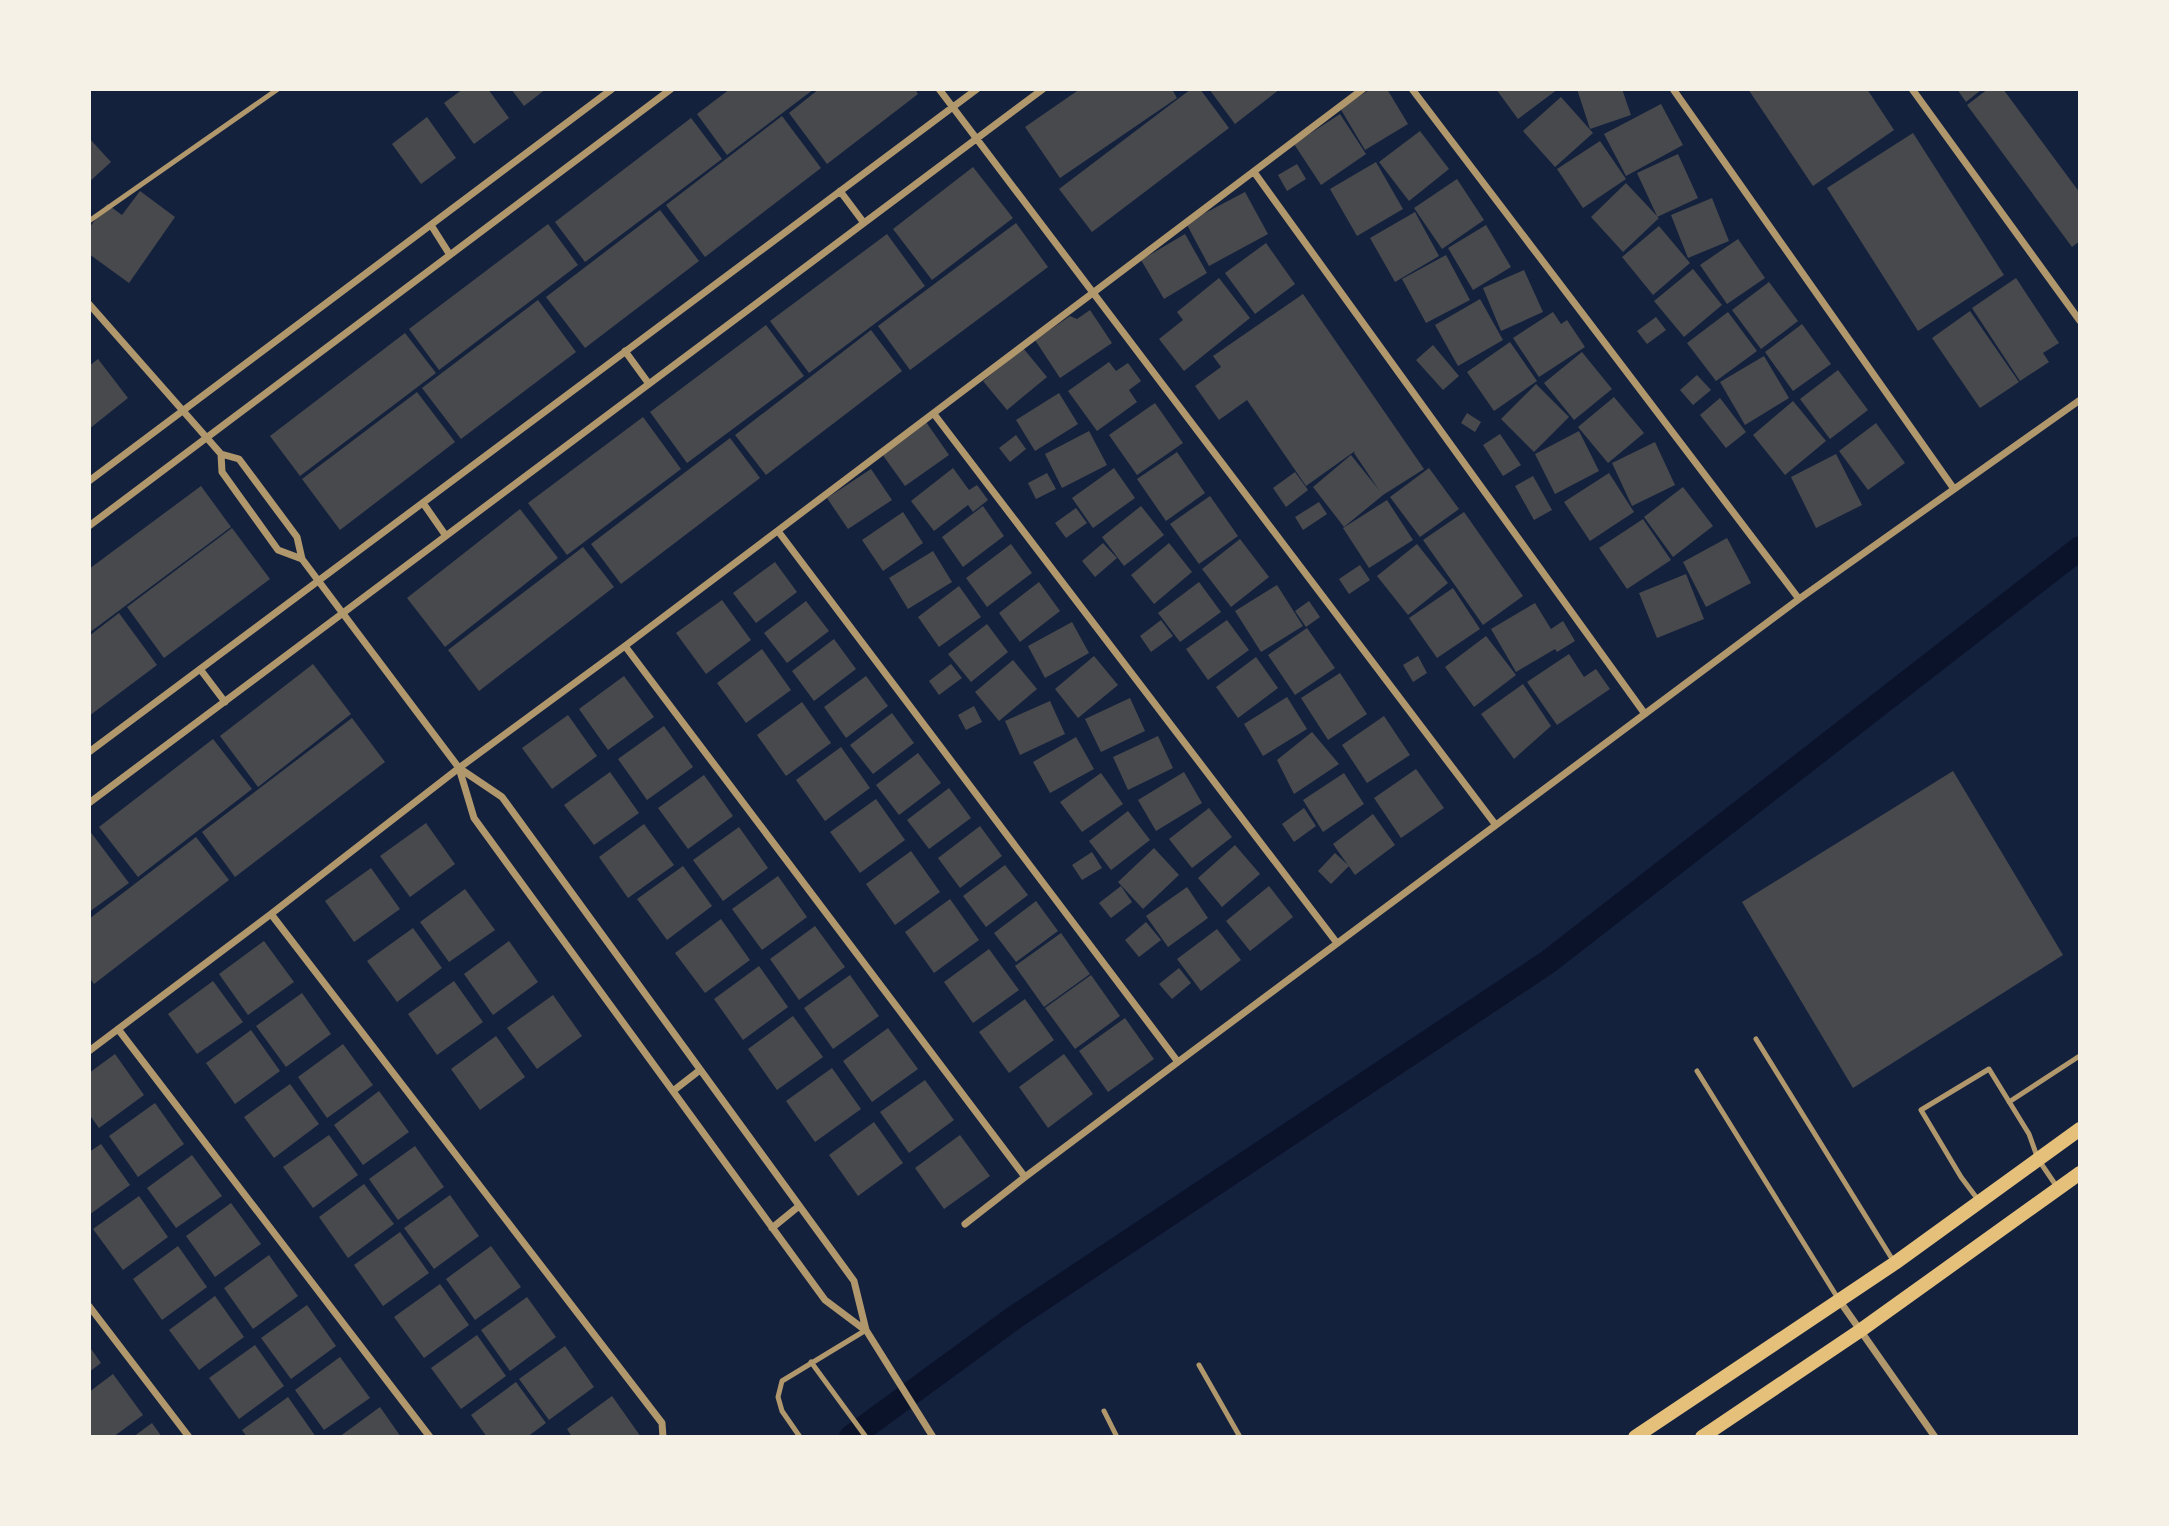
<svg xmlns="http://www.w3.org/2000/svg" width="2169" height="1526" viewBox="0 0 2169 1526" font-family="Cabin,sans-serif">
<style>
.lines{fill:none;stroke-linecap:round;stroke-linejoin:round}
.canal{stroke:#0b132b;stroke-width:24}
.building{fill:#48494c}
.service{stroke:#b1986c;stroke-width:5}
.minor{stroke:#b1986c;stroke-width:7}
.secondary{stroke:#e5c07b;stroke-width:14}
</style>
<rect width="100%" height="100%" fill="#14213d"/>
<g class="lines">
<!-- canal -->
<path class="canal" d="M851 1437 1015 1317 1548 962 2080 548"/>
</g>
<!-- building -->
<path class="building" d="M463 89H488L509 118 474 144 444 103Z
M511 89H546L524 106Z
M730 89H814L727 155 697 114Z
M819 89H915L918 94 827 164 789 113Z
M1080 89H1172L1177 98 1060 178 1025 127Z
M1191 89H1200L1229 128 1092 232 1059 189Z
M1209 89H1280L1235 124Z
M1371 89H1387L1408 124 1365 150 1340 108Z
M1496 89H1558L1518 119Z
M1577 89H1622L1631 115 1590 129Z
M1748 89H1867L1894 130 1813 186Z
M1957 89H1982L1966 102Z
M1988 89H2003L2080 193V241L2072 247 1967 105Z
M1561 97 1593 133 1555 167 1523 131Z
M1661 104 1683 145 1626 176 1604 134Z
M1340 114 1366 154 1321 185 1294 144Z
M782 116 821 168 705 257 666 205Z
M427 117 456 158 421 184 392 144Z
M691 118 722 159 585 262 555 222Z
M1420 131 1449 169 1409 201 1379 162Z
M1913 133 2004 275 1918 331 1827 188Z
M89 138 111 162 89 182Z
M1600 141 1626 179 1583 208 1557 169Z
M1678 154 1698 198 1657 217 1659 218 1623 252 1591 217 1626 183 1657 216 1637 173Z
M1376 162 1403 209 1357 236 1330 189Z
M1297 164 1306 179 1287 191 1278 175Z
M973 167 1013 218 932 280 893 229Z
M1457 179 1484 220 1442 249 1414 208Z
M140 191 175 217 129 283 89 254V228L107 204 122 215Z
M1245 192 1268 234 1209 266 1186 223Z
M1712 198 1729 241 1688 258 1671 215Z
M660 210 699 261 585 348 546 297Z
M1415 212 1439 256 1395 282 1370 238Z
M1016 223 1048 267 910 370 878 326Z
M548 224 578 265 439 370 409 329Z
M1486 225 1511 267 1473 290 1448 248Z
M1659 226 1690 263 1653 295 1622 257Z
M887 234 925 286 809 373 770 321Z
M1185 234 1207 273 1164 299 1141 260Z
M1738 239 1765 278 1727 304 1700 265Z
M1266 243 1295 284 1255 314 1225 273Z
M1446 255 1470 300 1426 323 1402 279Z
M1693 269 1722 305 1684 337 1654 301Z
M1524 270 1543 312 1501 331 1483 288Z
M1219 278 1250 318 1184 371 1159 339 1183 320 1177 312Z
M2016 278 2059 343 2043 353 2049 362 2020 381 1972 308Z
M1769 282 1798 321 1761 349 1732 310Z
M1303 294 1424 469 1383 495 1344 527 1313 487 1351 455 1379 490 1354 453 1355 451 1306 486 1247 400 1219 420 1195 386 1221 367 1213 356Z
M1480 299 1503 340 1458 366 1435 325Z
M538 300 576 352 461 439 422 388Z
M1090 310 1112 343 1060 378 1035 340 1070 316 1077 319Z
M1970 311 2019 382 1980 408 1932 338Z
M1553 312 1561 324 1567 320 1585 347 1539 377 1513 338Z
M1728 312 1757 351 1716 381 1687 343Z
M1656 317 1666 330 1647 344 1637 331Z
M1802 324 1831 364 1793 391 1765 352Z
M766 325 804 376 687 463 650 412Z
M871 330 902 371 766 475 735 435Z
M405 333 436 373 300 476 270 436Z
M1510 342 1537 381 1494 411 1467 372Z
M1433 345 1459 376 1443 390 1416 360Z
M1023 348 1047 377 1007 410 983 381Z
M1582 352 1612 389 1574 420 1544 383Z
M1764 356 1789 398 1745 425 1720 382Z
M98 359 128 398 89 429V366Z
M1109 362 1116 371 1128 363 1141 381 1129 390 1137 402 1097 431 1068 391Z
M1838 370 1868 410 1830 439 1800 399Z
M1697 375 1711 390 1693 405 1680 390Z
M1536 384 1569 417 1534 452 1501 419Z
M417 392 455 442 340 530 302 479Z
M1059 393 1078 424 1035 451 1016 420Z
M1614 397 1644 433 1608 463 1578 427Z
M1720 398 1746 432 1726 448 1700 415Z
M1793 401 1826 441 1785 475 1753 435Z
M1155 403 1183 443 1137 475 1109 435Z
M1467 413 1481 422 1475 432 1461 423Z
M643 417 681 469 567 555 528 503Z
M926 422 949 455 905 486 882 454Z
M1876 423 1905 463 1868 490 1839 451Z
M1089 431 1107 465 1062 488 1045 454Z
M1579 431 1599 471 1555 494 1535 454Z
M1500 434 1521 465 1503 476 1483 445Z
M1016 435 1026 449 1010 462 999 448Z
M730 438 760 478 621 584 591 544Z
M1655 442 1675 485 1632 506 1612 463Z
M1177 452 1205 493 1166 521 1137 479Z
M1836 454 1862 505 1816 528 1791 477Z
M953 468 969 490 977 485 988 500 973 512 968 505 934 531 911 501Z
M1114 468 1135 498 1093 528 1072 498Z
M1429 468 1459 509 1420 537 1390 497Z
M871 469 892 500 848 529 827 498Z
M1295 472 1308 490 1286 507 1273 488Z
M1047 473 1056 489 1036 499 1028 483Z
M1609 473 1634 512 1590 541 1564 502Z
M1533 476 1552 510 1534 520 1515 486Z
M201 486 231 527 89 633V569Z
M1683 487 1713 526 1673 557 1644 517Z
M1210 496 1238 536 1199 564 1170 524Z
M1387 500 1413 540 1369 568 1343 528Z
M1319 502 1327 514 1303 530 1295 517Z
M983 506 1004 536 963 567 942 537Z
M1141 506 1164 535 1124 566 1102 537Z
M1076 508 1087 523 1066 538 1055 523Z
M520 509 558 558 445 647 407 598Z
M903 512 923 543 883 571 862 540Z
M1464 512 1523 596 1483 625 1423 540Z
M1643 519 1671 560 1627 589 1599 548Z
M232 528 270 579 164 658 127 607Z
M1727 538 1751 583 1706 607 1683 562Z
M1240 539 1269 577 1231 607 1202 569Z
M1103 543 1117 558 1095 577 1082 561Z
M1169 543 1192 572 1154 604 1131 575Z
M1011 544 1032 573 987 607 966 578Z
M1417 544 1448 583 1408 615 1377 576Z
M583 547 614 587 479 691 448 650Z
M933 551 952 582 908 609 889 578Z
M775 562 797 592 756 623 733 593Z
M1360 565 1370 580 1349 594 1339 579Z
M1686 574 1704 619 1657 638 1639 593Z
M1039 582 1060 611 1020 642 999 613Z
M1199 582 1221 612 1180 642 1158 613Z
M1277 585 1303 626 1261 652 1235 611Z
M959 586 981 617 939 647 918 617Z
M1453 588 1480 629 1437 658 1409 618Z
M722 600 751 640 706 674 676 633Z
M806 601 829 631 787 663 764 633Z
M1309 601 1320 617 1306 627 1295 611Z
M1535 603 1551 629 1563 621 1575 641 1557 652 1555 649 1516 672 1491 629Z
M119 613 157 665 89 716V636Z
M1161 620 1173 636 1151 652 1140 636Z
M1227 620 1249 650 1208 680 1186 649Z
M1072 622 1089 653 1045 678 1028 646Z
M987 624 1008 652 971 682 948 654Z
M1307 628 1335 668 1295 695 1268 655Z
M1486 636 1516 675 1474 707 1445 667Z
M834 639 856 669 814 701 792 671Z
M762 649 791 690 746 723 717 683Z
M1569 654 1584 677 1596 669 1610 689 1557 725 1527 682Z
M1094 656 1118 685 1078 718 1055 689Z
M1418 656 1427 673 1413 682 1403 665Z
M1256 657 1278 688 1238 718 1216 687Z
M1013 660 1037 689 999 721 975 692Z
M313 664 351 714 258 787 220 736Z
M951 664 962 678 939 695 929 681Z
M1340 673 1367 714 1328 740 1301 698Z
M624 676 654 717 608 750 579 709Z
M866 676 888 706 846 738 824 707Z
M1523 684 1551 726 1514 759 1481 714Z
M1287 697 1307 729 1263 756 1244 724Z
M1130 698 1145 731 1101 752 1085 719Z
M1050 701 1065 734 1020 755 1005 721Z
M802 702 831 743 786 776 757 735Z
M974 706 982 722 966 730 958 715Z
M892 713 914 743 873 774 850 745Z
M568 715 597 756 552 789 522 748Z
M1384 716 1410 755 1367 783 1342 745Z
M352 718 385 762 235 877 202 832Z
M664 726 693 767 647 800 618 759Z
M1312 732 1339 764 1294 794 1277 760Z
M1158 736 1173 768 1128 790 1113 757Z
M1076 737 1094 769 1050 793 1033 762Z
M213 739 252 789 138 877 99 827Z
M841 747 870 788 825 821 796 780Z
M918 753 941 783 899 815 876 785Z
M1416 769 1444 808 1401 838 1374 798Z
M1953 771 2063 955 1853 1088 1742 902Z
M610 772 639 813 594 845 564 805Z
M1184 772 1202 803 1156 831 1138 800Z
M1101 773 1123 804 1082 832 1060 802Z
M1344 773 1364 804 1323 832 1303 800Z
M704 775 733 816 688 849 658 808Z
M949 788 971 818 929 849 907 820Z
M876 799 905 840 860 873 830 832Z
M1209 808 1232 837 1192 868 1169 839Z
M1304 808 1316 826 1294 842 1282 824Z
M1128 811 1150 840 1111 870 1089 841Z
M1373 814 1395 845 1355 875 1333 844Z
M426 823 455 864 410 897 380 856Z
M644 824 674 865 628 898 599 857Z
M980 826 1002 856 960 888 938 858Z
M739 827 768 868 723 901 693 860Z
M89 830 129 883 89 912Z
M196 837 229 880 94 984 89 977V919Z
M1235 845 1260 874 1222 907 1198 878Z
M1154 848 1179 875 1143 909 1118 882Z
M911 851 940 892 895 925 866 884Z
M1092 852 1102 868 1082 880 1072 865Z
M1335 853 1349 866 1331 884 1318 871Z
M1005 865 1028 895 986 927 963 896Z
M683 866 712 906 667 940 637 899Z
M371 868 400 909 354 942 325 901Z
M778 876 807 917 762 950 732 909Z
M1121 886 1132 902 1111 918 1099 903Z
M1269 886 1293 917 1250 951 1226 921Z
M1187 887 1208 918 1168 947 1146 916Z
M465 889 495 930 449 962 420 922Z
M950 899 979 940 934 973 905 932Z
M1036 901 1058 931 1016 962 994 933Z
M721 919 750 960 705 993 675 953Z
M1146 922 1161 940 1139 957 1125 940Z
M815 926 845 967 799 1000 770 959Z
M413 928 442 968 397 1002 367 961Z
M1217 929 1241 960 1201 991 1177 959Z
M1061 933 1090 974 1044 1007 1015 966Z
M264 941 294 982 248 1015 219 974Z
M509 941 538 982 493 1015 464 974Z
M989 949 1019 990 973 1023 944 982Z
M759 966 788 1007 743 1040 714 999Z
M1179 968 1191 983 1172 999 1159 984Z
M850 975 879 1016 833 1049 804 1008Z
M1091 975 1120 1016 1075 1049 1045 1008Z
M213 981 243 1022 197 1054 168 1014Z
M454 981 483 1022 437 1055 408 1014Z
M302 993 331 1034 286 1067 256 1026Z
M553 995 582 1036 537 1069 507 1028Z
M1025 999 1054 1040 1009 1073 979 1032Z
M793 1016 823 1057 777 1090 748 1049Z
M1125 1018 1154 1059 1108 1092 1079 1051Z
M888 1028 918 1069 872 1102 843 1061Z
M251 1030 280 1071 235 1104 206 1063Z
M496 1036 525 1077 480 1110 451 1069Z
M343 1044 373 1085 327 1118 298 1077Z
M115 1054 144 1095 99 1128 89 1114V1073Z
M1064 1054 1093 1094 1048 1128 1019 1087Z
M832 1068 861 1109 815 1142 786 1101Z
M925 1080 954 1120 909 1153 880 1112Z
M290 1084 319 1124 274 1158 244 1117Z
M379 1091 409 1132 363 1165 334 1125Z
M155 1103 184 1144 138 1177 109 1136Z
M874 1122 903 1163 858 1196 829 1155Z
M329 1135 358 1175 313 1208 283 1167Z
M960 1135 990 1176 944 1209 915 1168Z
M101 1144 130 1185 89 1215V1152Z
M415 1146 444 1187 398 1220 369 1179Z
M192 1155 222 1196 176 1228 147 1188Z
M364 1184 394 1224 348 1258 319 1217Z
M450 1195 479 1236 434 1269 404 1228Z
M139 1196 168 1237 123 1270 93 1229Z
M231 1203 261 1244 215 1277 186 1236Z
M400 1232 429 1273 383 1306 354 1265Z
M178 1246 207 1287 162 1320 133 1279Z
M491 1246 521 1287 475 1320 446 1279Z
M269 1255 298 1296 253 1329 224 1288Z
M440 1284 469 1325 424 1358 394 1317Z
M215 1296 244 1337 199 1370 169 1330Z
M527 1297 556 1337 510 1371 481 1330Z
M307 1305 336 1346 291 1379 261 1338Z
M477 1335 506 1376 461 1409 431 1368Z
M255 1345 284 1386 239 1419 209 1378Z
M89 1346 101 1363 89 1372Z
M565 1346 594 1387 549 1420 519 1379Z
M340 1357 370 1398 324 1430 295 1390Z
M113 1374 143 1415 113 1437H89V1392Z
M516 1382 546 1423 527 1437H487L471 1415Z
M612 1396 641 1437H572L567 1429Z
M288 1397 316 1437H247L242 1430Z
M380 1407 401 1437H339Z
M152 1423 162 1437H133Z"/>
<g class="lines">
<!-- service -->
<path class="service" d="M89 221 278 89
M1756 1039 1894 1262
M1697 1071 1839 1300
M2009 1102 2078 1057
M1979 1201 1961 1177 1921 1110 1989 1069 2029 1134 2038 1159 2057 1187
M811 1362 866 1437
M1199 1365 1240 1437
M1104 1411 1117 1437
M800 1437 782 1411 778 1397 782 1381 866 1330"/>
<!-- minor -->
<path class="minor" d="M939 89 1495 824
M1412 89 1799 599
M1673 89 1954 489
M1912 89 2080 321
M1254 172 1645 714
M840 191 864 223
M431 225 450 255
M89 304 221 454
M625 351 649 384
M934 414 1337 943
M221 454 239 459 297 537 302 559 278 550 222 472Z
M89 481 612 89
M423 503 446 536
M89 526 671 89
M778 531 1178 1062
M302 559 459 768 502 797 854 1281 866 1330 933 1437
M625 646 1025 1177
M200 669 225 702
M89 752 977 89
M459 768 474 818 825 1300 865 1330
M89 803 1043 89
M271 914 662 1423 663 1437
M118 1029 430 1437
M89 1051 271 914 459 768 625 646 1363 89
M673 1091 700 1070
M965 1224 1025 1177 1178 1062 1799 599 2080 400
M772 1228 799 1206
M1839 1300 1935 1437
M89 1306 189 1437"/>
<!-- secondary -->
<path class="secondary" d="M1635 1437 1895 1263 2080 1129
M1702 1437 1861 1330 2080 1173"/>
</g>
<!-- border -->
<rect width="2169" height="1526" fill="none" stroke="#f6f1e7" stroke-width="182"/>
</svg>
